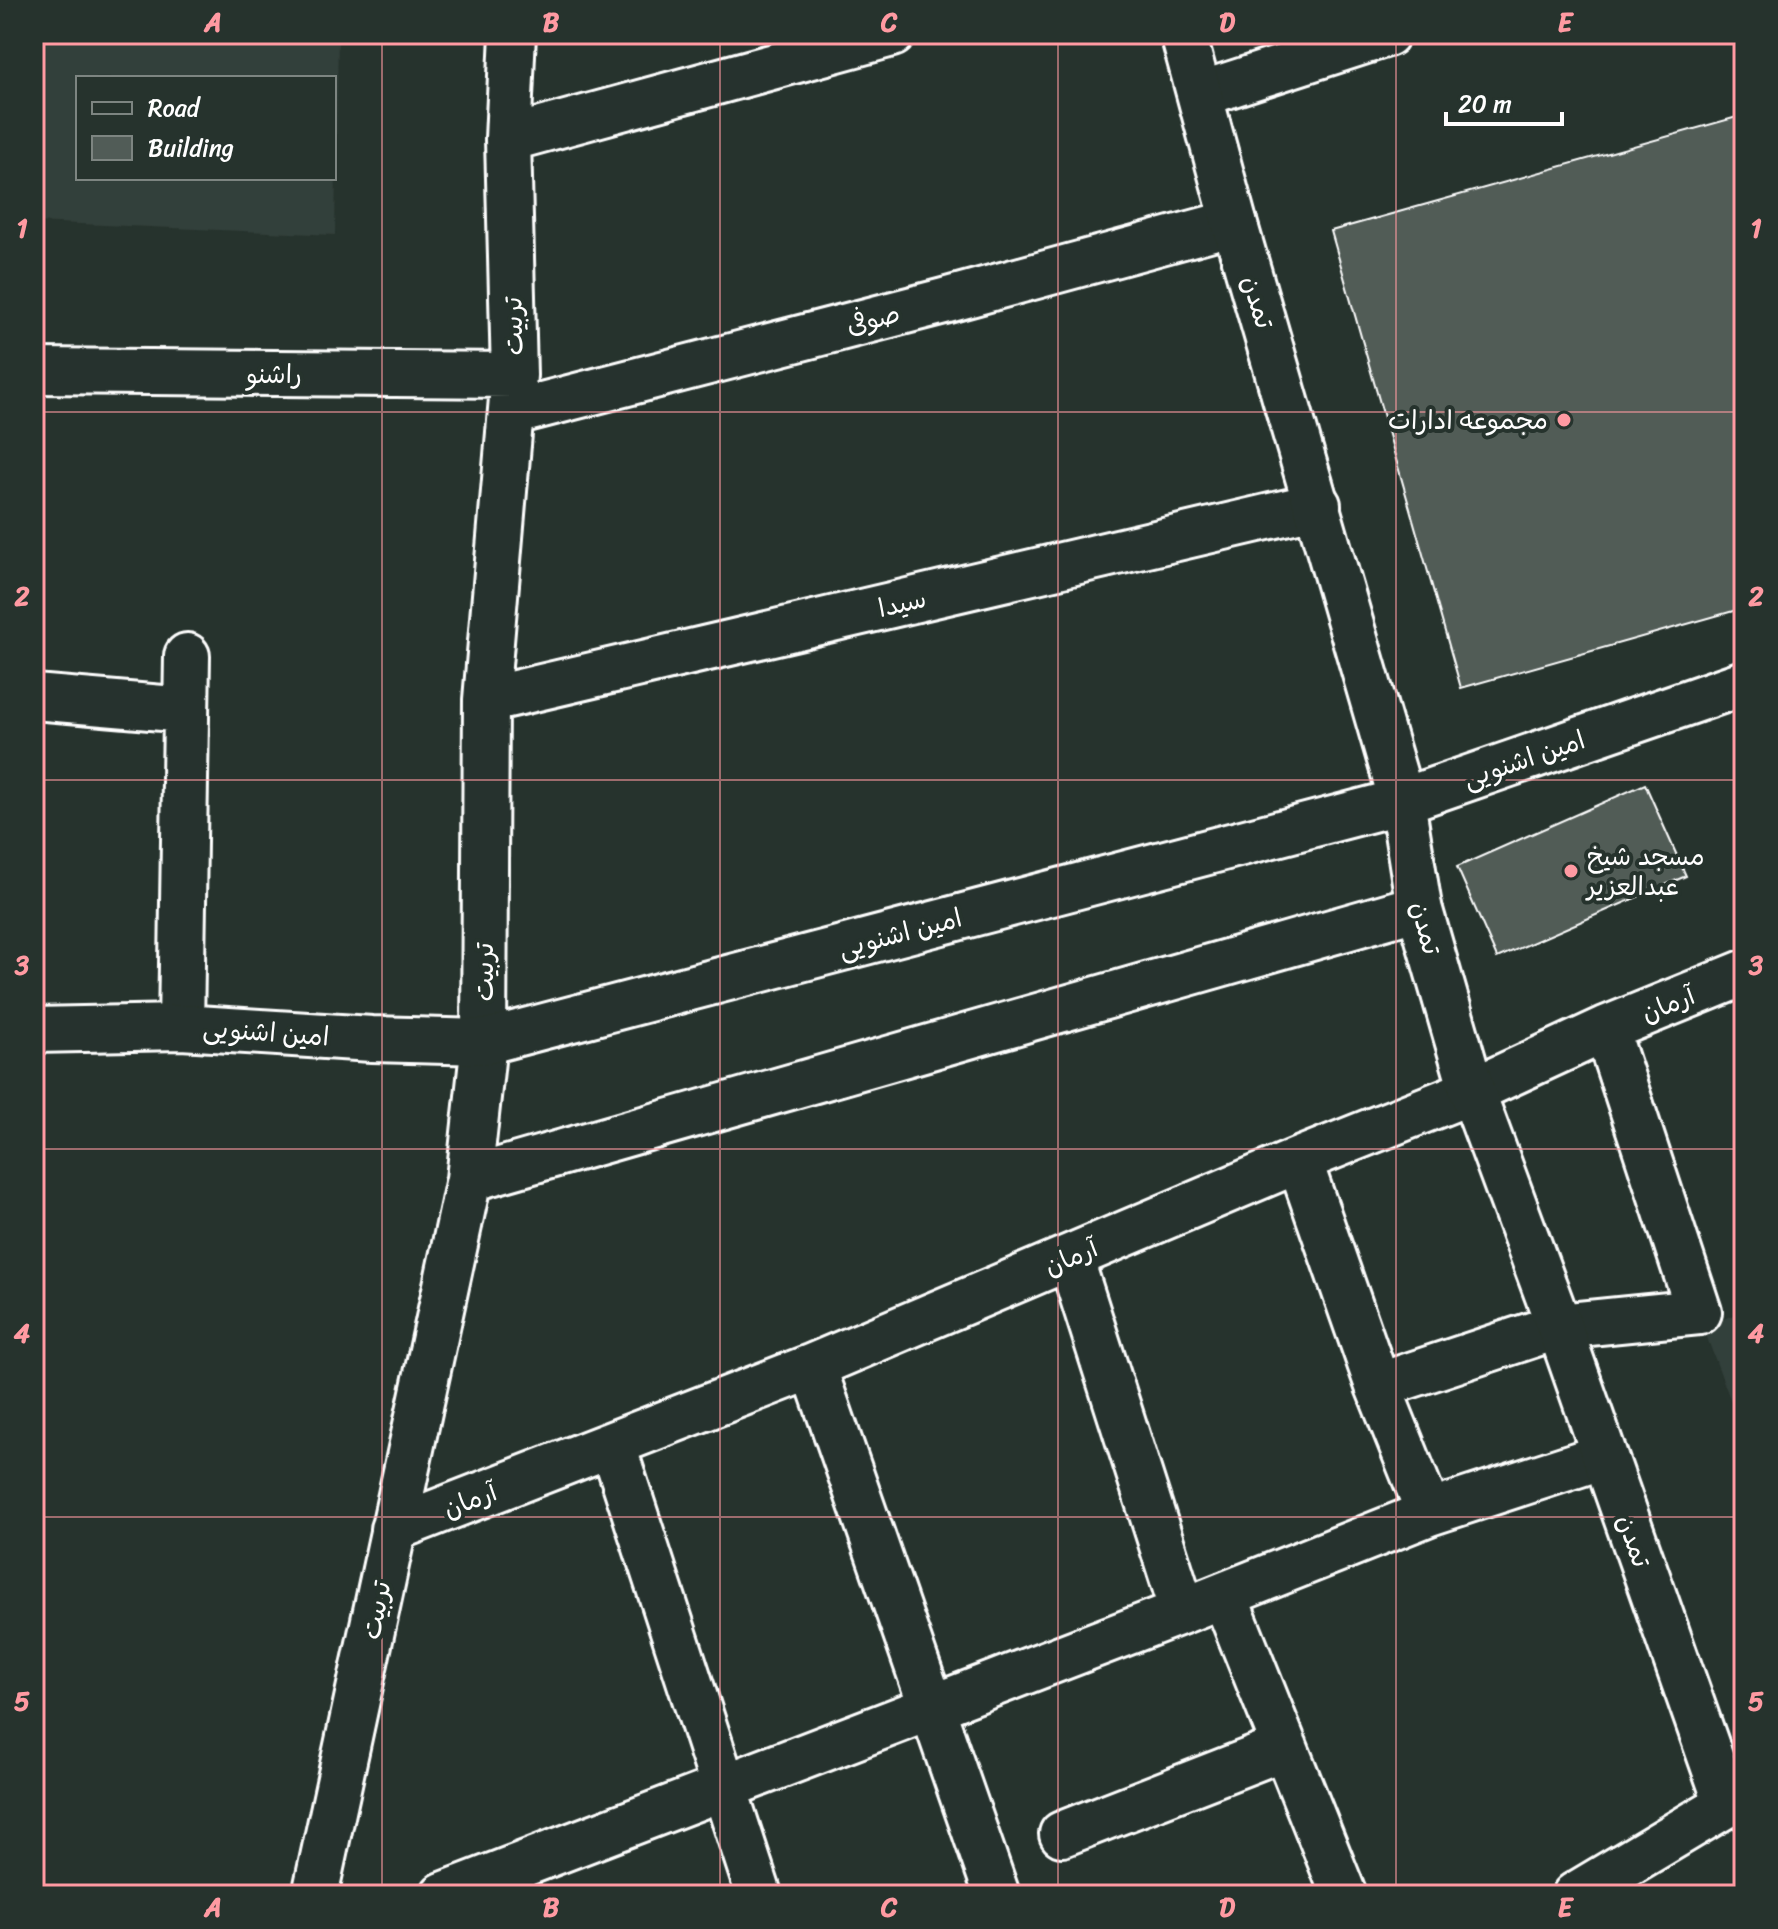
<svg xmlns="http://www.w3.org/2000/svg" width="1778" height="1929" viewBox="0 0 1778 1929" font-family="Sriracha,'Playpen Sans Arabic',sans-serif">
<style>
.built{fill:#333f3a;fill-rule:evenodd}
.building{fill:#515c57;stroke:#fff;stroke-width:2}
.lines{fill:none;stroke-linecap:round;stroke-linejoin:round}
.street-casing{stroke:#fff;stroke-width:50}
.secondary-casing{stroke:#fff;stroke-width:50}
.street{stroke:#26332d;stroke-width:44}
.secondary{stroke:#26332d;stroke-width:44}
.grid{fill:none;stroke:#ff9aa2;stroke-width:2;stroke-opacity:0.55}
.poi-dot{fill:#ff9aa2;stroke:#26332d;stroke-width:3}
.labels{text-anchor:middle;stroke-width:8;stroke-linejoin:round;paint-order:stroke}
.street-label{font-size:26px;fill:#fff;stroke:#26332d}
.poi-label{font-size:26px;fill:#fff;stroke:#26332d;text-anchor:end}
.neatline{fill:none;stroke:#ff9aa2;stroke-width:3}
.grid-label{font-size:26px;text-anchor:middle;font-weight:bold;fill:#ff9aa2}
</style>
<rect width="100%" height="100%" fill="#26332d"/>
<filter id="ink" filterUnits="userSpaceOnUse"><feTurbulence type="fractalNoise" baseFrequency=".0125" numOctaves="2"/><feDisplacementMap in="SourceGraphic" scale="16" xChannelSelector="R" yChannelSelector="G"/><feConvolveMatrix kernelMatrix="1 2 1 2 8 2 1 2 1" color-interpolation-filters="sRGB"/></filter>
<g filter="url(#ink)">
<!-- built -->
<path class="built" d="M34 34H338L335 235 34 222ZM78 78H334V178H78Z
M1744 1311V1436L1703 1327Z"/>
<!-- building -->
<path class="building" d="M1744 115V608L1461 688 1331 231Z
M1645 784 1686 876 1497 958 1457 867Z"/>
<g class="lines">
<defs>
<path id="street" d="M1201 94 1387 34
M508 139 892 34
M34 371 514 375
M511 413 944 301 1234 222
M34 697 186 710
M486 700 1318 505
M181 1027 187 656
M1299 1160 1378 1386 1429 1513
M469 1179 1419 907
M1070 1257 1183 1611
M813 1366 997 1895
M1378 1386 1559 1326 1699 1312 1606 1029
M613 1446 759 1895
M393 1529 813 1366 1299 1160 1472 1091 1606 1029 1744 973
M1224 1595 1344 1895
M1062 1834 1285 1747
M315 1895 469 1179 484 1042 486 700 514 375 508 139 513 34
M443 1895 1183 1611 1429 1513 1604 1456"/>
<path id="secondary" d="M1183 34 1234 222 1402 801 1419 907 1472 1091 1559 1326 1727 1804
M34 1030 181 1027 372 1039 484 1042 1402 801 1744 683
M1575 1895 1744 1794"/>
</defs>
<!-- street casing -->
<use href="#street" class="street-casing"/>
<!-- secondary casing -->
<use href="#secondary" class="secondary-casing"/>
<!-- street -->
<use href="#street" class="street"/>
<!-- secondary -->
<use href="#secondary" class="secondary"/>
</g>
</g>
<!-- grid -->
<path class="grid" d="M382 34V1895M720 34V1895M1058 34V1895M1396 34V1895M34 412H1744M34 780H1744M34 1149H1744M34 1517H1744"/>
<!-- markers -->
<g class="poi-dot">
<circle cx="1564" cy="420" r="8"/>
<circle cx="1571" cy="871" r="8"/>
</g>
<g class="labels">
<!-- street labels -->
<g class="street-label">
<text transform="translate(1258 302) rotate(73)" y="9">تمدن</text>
<text transform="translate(873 319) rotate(-14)" y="9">صوفی</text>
<text transform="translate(513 326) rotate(-91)" y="9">تربیت</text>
<text x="274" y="383">راشنو</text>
<text transform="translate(902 603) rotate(-13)" y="9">سیدا</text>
<text transform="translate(1524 759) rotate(-19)" y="9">امین اشنویی</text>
<text transform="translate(1426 928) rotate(76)" y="9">تمدن</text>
<text transform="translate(900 933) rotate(-15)" y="9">امین اشنویی</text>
<text transform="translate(484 972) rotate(-90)" y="9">تربیت</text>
<text transform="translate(1668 1004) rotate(-22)" y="9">آرمان</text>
<text transform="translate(266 1032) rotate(4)" y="9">امین اشنویی</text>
<text transform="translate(1071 1257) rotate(-23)" y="9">آرمان</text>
<text transform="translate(470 1500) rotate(-21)" y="9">آرمان</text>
<text transform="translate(1634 1541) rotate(71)" y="9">تمدن</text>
<text transform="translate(376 1610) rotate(-78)" y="9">تربیت</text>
</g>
<!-- poi labels -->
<g class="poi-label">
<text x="1548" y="429">مجموعه ادارات</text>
<text x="1587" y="865" text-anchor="start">مسجد شیخ<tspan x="1587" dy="30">عبدالعزیر</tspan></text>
</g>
</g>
<!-- margin -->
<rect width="1778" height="1929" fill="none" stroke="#26332d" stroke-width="88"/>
<!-- legend -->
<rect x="76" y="76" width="260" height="104" fill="#26332d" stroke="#7d8581" stroke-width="2"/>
<rect x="92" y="102" width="40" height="12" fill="#26332d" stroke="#7d8581" stroke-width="2"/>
<text x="148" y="116" font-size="24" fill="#ffffff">Road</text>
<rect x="92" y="136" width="40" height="24" fill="#515c57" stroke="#7d8581" stroke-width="2"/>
<text x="148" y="156" font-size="24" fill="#ffffff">Building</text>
<!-- scale -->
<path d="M1446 112v12h116v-12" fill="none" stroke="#ffffff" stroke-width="4"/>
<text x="1458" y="112" font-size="24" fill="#ffffff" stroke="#26332d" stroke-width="6" paint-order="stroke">20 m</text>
<rect x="44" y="44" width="1690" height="1841" class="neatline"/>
<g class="grid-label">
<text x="213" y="31">A</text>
<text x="551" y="31">B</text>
<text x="889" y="31">C</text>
<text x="1227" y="31">D</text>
<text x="1565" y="31">E</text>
<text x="22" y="237">1</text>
<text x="1756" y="237">1</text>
<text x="22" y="605">2</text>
<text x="1756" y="605">2</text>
<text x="22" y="974">3</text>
<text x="1756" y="974">3</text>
<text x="22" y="1342">4</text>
<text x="1756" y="1342">4</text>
<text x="22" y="1710">5</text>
<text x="1756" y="1710">5</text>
<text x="213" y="1916">A</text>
<text x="551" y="1916">B</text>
<text x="889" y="1916">C</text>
<text x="1227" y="1916">D</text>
<text x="1565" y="1916">E</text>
</g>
</svg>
